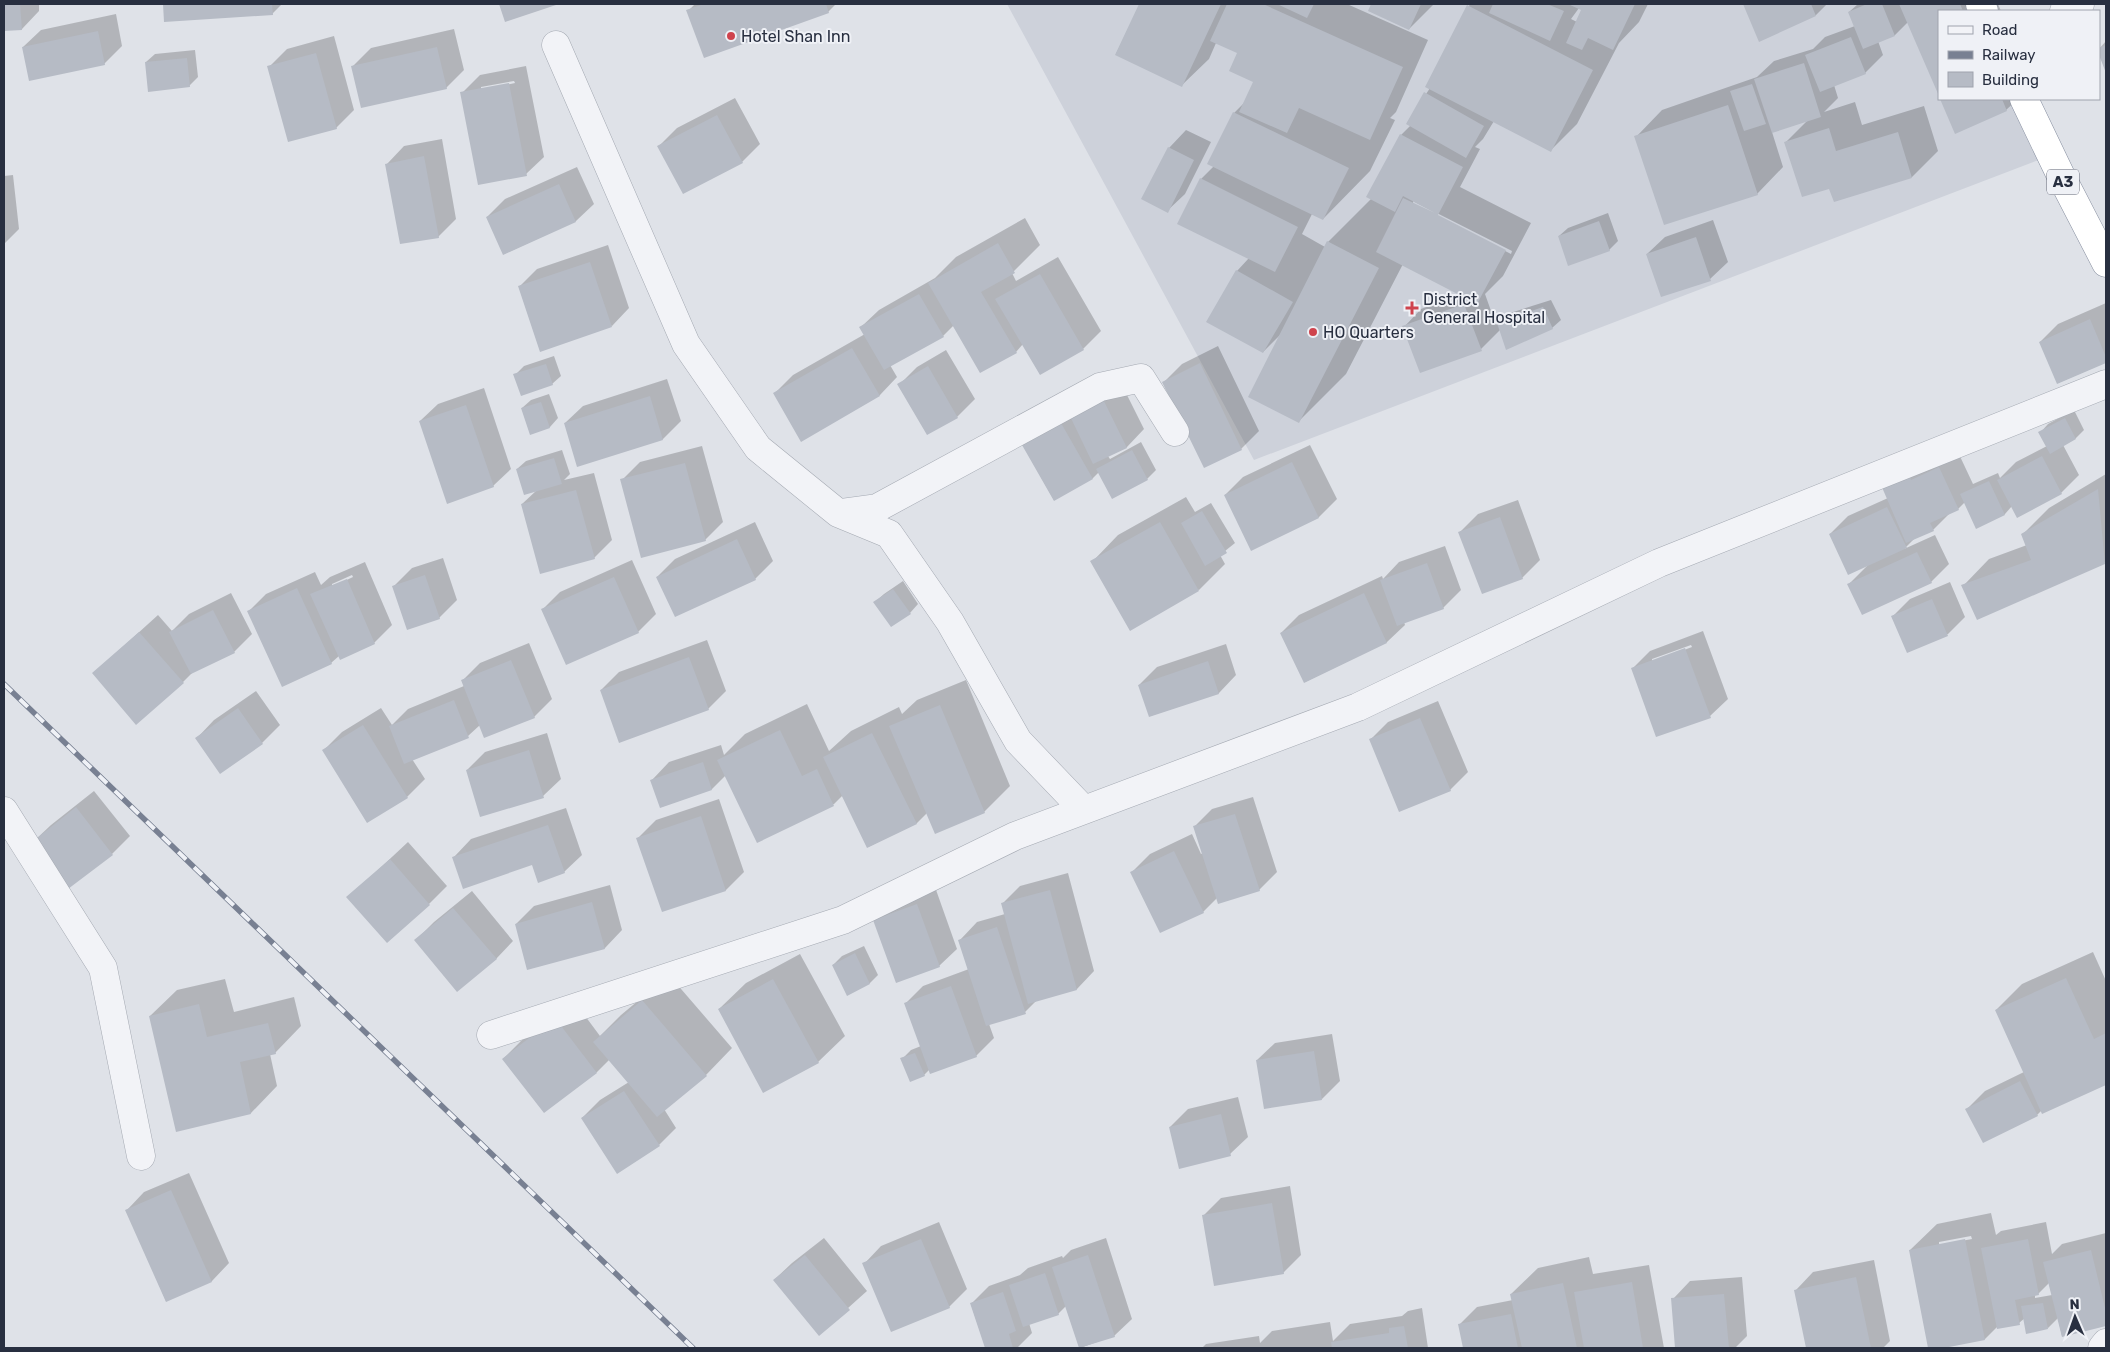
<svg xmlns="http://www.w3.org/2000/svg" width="2110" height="1352" viewBox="0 0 2110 1352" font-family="Rubik,sans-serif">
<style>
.built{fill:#cdd1da}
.shadow{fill:#0003;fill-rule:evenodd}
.building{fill:#b6bbc5}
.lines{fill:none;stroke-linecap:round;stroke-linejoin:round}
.street-casing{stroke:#a4a9b2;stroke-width:29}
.highway-casing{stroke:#868e9f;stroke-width:29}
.street{stroke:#f2f3f7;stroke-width:28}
.highway{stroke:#fff;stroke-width:28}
.rail-casing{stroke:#788092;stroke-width:5.5}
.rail{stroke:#eff1f6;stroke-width:4;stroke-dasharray:11;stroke-linecap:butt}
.poi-dot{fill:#cf434d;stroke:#eff1f6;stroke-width:2}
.labels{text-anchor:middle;stroke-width:4;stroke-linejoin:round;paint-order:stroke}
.shield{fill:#eff1f6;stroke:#646977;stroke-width:1}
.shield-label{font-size:15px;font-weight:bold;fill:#282f40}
.poi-label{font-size:16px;fill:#282f40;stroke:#eff1f6;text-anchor:start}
</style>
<rect width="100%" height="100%" fill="#dfe2e8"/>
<!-- built -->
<path class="built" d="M1007 4H1981L1984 11H1939V99H2024L2049 156 1254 460Z"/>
<!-- shadow -->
<path class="shadow" d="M4 4H39V11L22 29 4 30Z
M164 4H282L272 14 165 21Z
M500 4H556L506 21Z
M695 4H836L828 12 688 11Z
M1140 4H1347L1428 40 1396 112 1390 118 1395 120 1370 171 1323 219 1312 214 1302 234 1325 247 1328 242 1372 198 1401 135 1411 125 1407 123 1430 88 1470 4H1648L1639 22 1619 43 1577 124 1551 150 1494 121 1483 139 1475 147 1480 149 1460 187 1531 223 1503 276 1485 294 1496 325 1507 314 1551 300 1561 320 1552 328 1500 330 1481 349 1404 327 1421 309 1461 294 1403 264 1346 374 1299 421 1280 335 1263 352 1237 271 1249 258 1201 179 1214 166 1234 113 1246 101 1255 81 1238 52 1216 43 1209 59 1182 85 1116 54ZM1579 8 1583 9 1577 22 1571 19ZM1413 201 1512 251 1511 254 1413 204Z
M1373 4H1434L1409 29 1369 10Z
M1744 4H1827L1816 15 1760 40Z
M1858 4H1998L2001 11H1939L1908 22 1895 35 1878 41 1883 55 1865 73 1834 85 1838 98 1824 112 1855 102 1862 125 1924 106 1938 151 1912 177 1835 201 1830 187 1786 142 1808 120 1772 132 1783 167 1757 194 1636 137 1662 110 1757 77 1774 61 1813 49 1825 37 1855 26 1849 12Z
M116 14 122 46 104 64 23 47 41 30Z
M454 29 464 70 446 88 353 66 371 48Z
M334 36 354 110 336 128 269 67 287 49Z
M2106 41V70L2099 52V49Z
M195 50 198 77 189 86 146 62 155 54Z
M526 66 544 157 526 174 462 93 480 75ZM514 81 515 83 481 90V87Z
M735 98 760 144 742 162 659 146 677 128Z
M1941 99H2018L2006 110 1956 132Z
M1186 130 1211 142 1185 194 1167 211 1169 148Z
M442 139 456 219 438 237 387 164 404 146Z
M577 167 594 204 576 221 504 254 487 217 505 199Z
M13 175 19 229 4 244V176Z
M1608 213 1618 241 1609 250 1559 236 1568 228Z
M1025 218 1040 245 1012 273 1016 281 1058 257 1101 331 1083 349 1040 374 1023 344 1016 352 954 325 943 336 890 365 897 377 880 395 802 440 775 393 793 375 865 334 861 327 879 310 935 278 956 257Z
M1713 220 1728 262 1710 279 1647 254 1665 237Z
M608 245 629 308 612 326 519 287 537 269Z
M2106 303V362L2058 383 2040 342 2058 324Z
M1218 346 1259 431 1241 449 1164 382 1182 364Z
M946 350 975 399 957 417 899 385 917 367Z
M554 356 561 376 552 384 515 375 524 366Z
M667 379 681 421 663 439 578 465 565 423 583 406Z
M1119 379 1144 429 1127 447 1108 456 1110 459 1141 442 1156 470 1147 479 1099 472 1093 478 1054 500 1023 445Z
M484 388 511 469 493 486 420 421 438 404Z
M549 394 558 418 550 427 531 434 522 408 531 400Z
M2074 410 2084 430 2076 438 2063 445 2079 475 2061 493 2012 506 2005 514 1977 527 1965 502 1958 509 1950 513 1933 530 1916 537 1904 549 1935 535 1949 564 1931 582 1849 584 1868 565 1830 534 1848 516 1888 498 1882 485 1957 450 1973 484 1998 473 2000 478 2016 462 2047 446 2040 433 2048 424Z
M1310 445 1337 499 1319 517 1252 549 1225 495 1243 477Z
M702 446 723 522 705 540 622 480 640 462Z
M562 450 570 474 564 480 594 473 612 540 594 558 522 504 537 490 517 469 526 461Z
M2106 474V561L2104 563 1963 586 1989 559 2027 545 2023 534 2049 508Z
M1186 497 1195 512 1211 503 1235 543 1220 555 1225 564 1199 590 1092 562 1118 535Z
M1518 500 1540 560 1522 578 1460 532 1478 514Z
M755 522 773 561 755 579 657 577 675 559Z
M1445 546 1461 590 1443 608 1404 622 1405 625 1387 642 1305 682 1281 633 1299 615 1382 576 1383 579 1399 562Z
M443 558 457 600 439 618 394 586 412 568Z
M632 560 656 614 638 632 542 610 560 592Z
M365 562 392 625 374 643 339 656 331 663 248 612 266 594 315 572 321 585 330 577ZM352 575 353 577 332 587V584Z
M903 581 918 604 910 613 875 602 884 594Z
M1950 582 1965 617 1948 634 1908 652 1892 617 1910 599Z
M231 593 252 634 234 652 194 671 183 682 94 673 158 615 172 631 189 614Z
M1703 631 1728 699 1710 716 1632 669 1650 651ZM1691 645 1692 647 1652 662V659Z
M707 640 726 691 708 709 601 690 619 672Z
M529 643 552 699 534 717 480 725 468 736 412 759 425 779 407 797 324 750 342 732 381 708 392 725 408 709 464 686 462 681 480 663Z
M1226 644 1236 675 1219 693 1150 716 1139 685 1157 667Z
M966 680 1010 786 984 812 927 813 917 823 868 847 843 795 834 804 758 841 726 775 712 789 661 807 652 780 669 762 721 745 724 755 745 734 807 704 829 751 851 731 899 707 902 714 917 700Z
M256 691 280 725 262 743 197 738 214 720Z
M1438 701 1468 772 1450 790 1370 740 1388 722Z
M547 733 561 779 543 796 467 770 485 752Z
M94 791 130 836 112 854 33 842 51 825Z
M1253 797 1277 872 1259 890 1217 898 1203 912 1132 872 1150 854 1192 834 1201 854 1203 853 1194 827 1212 809Z
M719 799 744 872 726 890 663 910 638 838 656 820Z
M566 808 582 855 564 872 533 864 454 857 471 839Z
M408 842 447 886 429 904 348 898Z
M1068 873 1094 971 1077 989 1038 999 1025 1012 989 1024 994 1038 976 1056 930 1069 924 1075 902 1059 911 1050 921 1046 905 1004 923 986 969 969 960 940 977 922 1005 914 1002 904 1020 886Z
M610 885 622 930 605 948 528 969 516 924 534 906Z
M935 887 957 949 939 966 874 920 892 903Z
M472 891 513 941 496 959 416 940 434 922Z
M864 946 878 975 870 983 848 994 833 965 842 956Z
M2093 952 2106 981V1083L2043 1112 2042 1110 2037 1115 1967 1109 1985 1091 2024 1072 1996 1010 2022 984Z
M800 954 845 1036 818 1062 719 1009 746 983Z
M669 975 732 1048 706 1075 664 1109 676 1128 659 1145 582 1118 600 1100 629 1082 610 1059 597 1072 544 1112 503 1059 521 1041 574 1001 600 1036 621 1015Z
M225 979 234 1012 294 997 301 1026 275 1053 270 1054 277 1086 251 1113 177 1130 150 1016 177 990Z
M1332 1034 1340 1081 1322 1099 1257 1060 1275 1043Z
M1238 1097 1248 1137 1230 1154 1170 1127 1188 1109Z
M189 1173 229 1263 212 1281 166 1301 127 1210 144 1192Z
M1290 1186 1301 1255 1283 1273 1203 1216 1221 1198Z
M1991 1213 1996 1235 2001 1231 2046 1222 2052 1254 2062 1244 2106 1233V1325L2062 1336 2058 1318 2048 1328 2025 1318 2019 1323 1998 1326 1985 1339 1930 1348 1910 1250 1937 1224ZM1971 1236 1972 1239 1939 1245V1242ZM2049 1283 2052 1295 2035 1298V1295L2038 1294Z
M939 1222 967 1289 949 1307 864 1264 881 1246Z
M824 1238 867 1291 819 1334 774 1280 792 1263Z
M1106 1238 1132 1319 1114 1336 1080 1348 1066 1306 1058 1314 1029 1323 1032 1333 1017 1348H986L971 1304 989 1286 1020 1275 1028 1268 1062 1256 1063 1258 1071 1250Z
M1589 1257 1593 1274 1649 1265 1664 1348H1464L1459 1325 1477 1307 1513 1300 1511 1294 1538 1268Z
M1874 1260 1890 1341 1883 1348H1808L1796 1290 1813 1272Z
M1742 1277 1747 1336 1735 1348H1677L1673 1299 1690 1281Z
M1422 1308 1428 1348H1202L1206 1344 1259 1336 1260 1343 1272 1331 1330 1322 1333 1341 1350 1324 1402 1316 1408 1311Z"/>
<!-- building -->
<path class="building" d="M4 4H20L22 30 4 31Z
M163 4H272L273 15 164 22Z
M499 4H559L505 22Z
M704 4H826L829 13 704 58 686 10Z
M1139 4H1221L1182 87 1115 55Z
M1227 4H1263L1403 67 1370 140 1299 108 1287 133 1239 112 1253 82 1229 71 1237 53 1210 41Z
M1277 4H1314L1307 18Z
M1371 4H1421L1409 30 1368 11Z
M1493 4H1547L1564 11 1550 41 1489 13Z
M1568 4H1635L1613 50 1588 38 1582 50 1566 43 1581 10Z
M1743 4H1811L1816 16 1759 42Z
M1867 4H1882L1895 36 1863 49 1848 12Z
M1899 4H1960L1963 11H1939V96Z
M1467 5 1593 70 1551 152 1425 87Z
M98 31 105 65 29 81 22 47Z
M1851 37 1866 74 1820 92 1805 55Z
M2106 45V73L2099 55V48Z
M437 47 447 89 361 108 351 66Z
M316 53 337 129 288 142 267 66Z
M187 58 190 87 148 92 145 62Z
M1804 63 1821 117 1772 133 1754 79Z
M509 83 527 176 478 185 460 92Z
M1752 84 1766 124 1744 131 1730 91Z
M1424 92 1484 126 1466 158 1406 124Z
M1940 99H2002L2007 111 1955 134Z
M1728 105 1758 195 1664 225 1634 136Z
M1233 112 1349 168 1323 220 1207 164Z
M717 115 743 163 683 194 657 146Z
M1829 128 1836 151 1898 132 1912 178 1834 202 1829 189 1802 197 1784 142Z
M1400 134 1463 167 1438 215 1506 250 1477 304 1376 252 1403 198 1435 213 1403 196 1395 212 1366 197Z
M1168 147 1194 160 1168 213 1141 199Z
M424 156 439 238 400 244 385 164Z
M1200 178 1298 227 1275 272 1177 224Z
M559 184 576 222 503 255 486 217Z
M1599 221 1610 251 1568 266 1558 236Z
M1696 237 1711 281 1661 297 1646 254Z
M1327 241 1379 268 1299 423 1248 397Z
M998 243 1015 273 981 292 1017 353 980 373 928 283Z
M590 262 612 327 540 352 518 286Z
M1236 270 1293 302 1263 353 1206 322Z
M1040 274 1084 350 1040 375 995 299Z
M919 294 944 337 884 370 859 327Z
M1464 304 1482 351 1420 373 1402 326Z
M1543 307 1553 329 1506 350 1497 323Z
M2090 319 2106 357V363L2057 384 2039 342Z
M852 348 880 396 801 442 773 393Z
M1200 363 1242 450 1204 468 1162 382Z
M546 364 553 385 521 396 513 374Z
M928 366 958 418 927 435 897 384Z
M1101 395 1127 448 1093 464 1068 412Z
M650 396 663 440 577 467 564 423Z
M541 402 550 428 530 435 521 408Z
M466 405 494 487 447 504 419 421Z
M2065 418 2076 439 2050 454 2038 432Z
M1061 423 1093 479 1054 501 1022 445Z
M1132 450 1148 480 1112 499 1096 469Z
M2042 456 2062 494 2017 518 1997 480Z
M554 458 562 484 524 495 516 469Z
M1292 462 1319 518 1251 551 1224 495Z
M685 463 706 541 641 558 620 479Z
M1939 467 1959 510 1930 523 1934 531 1906 543 1881 485 1908 473 1911 480Z
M1989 481 2005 515 1976 529 1960 494Z
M2098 489 2105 564 1977 620 1961 585 2031 560 2021 534Z
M576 490 595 559 540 574 521 504Z
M1887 507 1907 548 1848 575 1829 534Z
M1202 511 1227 553 1205 566 1181 523Z
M1500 517 1523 579 1482 594 1458 532Z
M1160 522 1199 591 1130 631 1090 561Z
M737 539 756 580 675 617 656 577Z
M1917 552 1932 583 1862 615 1847 584Z
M1427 563 1444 609 1397 626 1380 580Z
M425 575 440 619 407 630 392 586Z
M614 577 639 633 566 665 541 609Z
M347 579 375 644 340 660 310 594Z
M297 588 332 664 282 687 247 611Z
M893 589 911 614 891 627 873 602Z
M1364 593 1387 643 1304 683 1280 633Z
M1932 599 1948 636 1907 653 1891 616Z
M213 610 235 653 191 674 169 632Z
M139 632 184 683 136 725 92 673Z
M1685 648 1711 718 1656 737 1631 668Z
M689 657 709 710 619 743 600 690Z
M511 660 535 718 484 738 461 680Z
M1208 661 1219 694 1149 717 1138 685Z
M454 700 469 738 404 764 389 726Z
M940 705 985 813 935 834 889 726Z
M238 708 263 744 220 774 195 738Z
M1420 718 1451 791 1399 812 1369 739Z
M363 725 408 798 367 823 322 750Z
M780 730 802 776 817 769 834 806 757 843 717 760Z
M872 733 917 824 867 848 823 757Z
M529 750 544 798 480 817 466 770Z
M703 762 712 790 660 808 650 780Z
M76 807 113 855 68 889 32 842Z
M1235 814 1260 891 1218 904 1193 826Z
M701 816 726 891 662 912 636 838Z
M548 825 565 873 538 883 532 865 463 889 452 857Z
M1174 851 1204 913 1160 933 1130 872Z
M390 859 430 905 387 943 346 897Z
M1050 890 1077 990 1028 1004 1001 903Z
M592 902 605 949 527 970 515 924Z
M917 904 940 967 896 983 873 920Z
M453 908 497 959 457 992 414 940Z
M997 927 1026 1014 986 1026 958 940Z
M855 953 870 984 847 996 832 965Z
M2066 978 2094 1039 2106 1033V1085L2042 1114 1995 1010Z
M773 979 819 1063 763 1093 718 1009Z
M951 986 977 1057 930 1074 904 1003Z
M642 1000 707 1076 657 1117 593 1042Z
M199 1004 207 1037 268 1023 276 1054 240 1062 251 1114 176 1132 149 1016Z
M555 1018 597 1073 544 1113 502 1059Z
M1314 1051 1322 1100 1264 1109 1256 1060Z
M915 1053 925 1076 910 1082 900 1058Z
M2020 1081 2038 1116 1983 1143 1965 1109Z
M624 1091 660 1146 617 1174 581 1118Z
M1221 1114 1231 1156 1179 1169 1169 1127Z
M171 1190 212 1282 166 1302 125 1210Z
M1272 1203 1284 1274 1214 1286 1202 1215Z
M921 1239 950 1308 891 1332 862 1263Z
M1965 1239 1985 1340 1944 1348H1928L1909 1250Z
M2028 1239 2039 1295 2015 1300 2020 1325 1997 1329 1981 1248Z
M2091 1250 2106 1312V1326L2062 1337 2043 1262Z
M805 1255 850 1310 819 1336 773 1280Z
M1088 1255 1115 1337 1079 1348 1052 1267Z
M1045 1273 1059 1315 1023 1327 1009 1285Z
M1856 1277 1871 1348H1806L1794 1290Z
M1632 1282 1643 1348H1584L1574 1292Z
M1563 1283 1577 1348H1522L1510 1294Z
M1003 1292 1016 1331 1009 1334 1013 1348H985L970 1303Z
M1724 1294 1729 1348H1675L1671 1298Z
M2043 1303 2048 1329 2026 1334 2021 1306Z
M1511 1314 1518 1348H1463L1458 1324Z
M1404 1326 1408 1348H1332L1331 1342 1389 1333V1328Z"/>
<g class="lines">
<defs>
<path id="street" d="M2064 11 2080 4
M556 45 686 344 758 448 838 513 889 534 950 622 1018 741 1084 810
M840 513 877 508 1100 387 1141 378 1175 432
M4 811 103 968 141 1156
M491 1035 843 920 1015 836 1358 707 1659 563 2106 384
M2102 1348 2106 1343"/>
<path id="highway" d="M1980 4 1984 11
M2024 99 2061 176 2106 263"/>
</defs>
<!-- street casing -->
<use href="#street" class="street-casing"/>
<!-- highway casing -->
<use href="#highway" class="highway-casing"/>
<!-- street -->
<use href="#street" class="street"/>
<!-- highway -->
<use href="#highway" class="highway"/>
<defs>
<path id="rail" d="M4 684 693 1348"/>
</defs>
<!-- rail casing -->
<use href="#rail" class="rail-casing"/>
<!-- rail -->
<use href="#rail" class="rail"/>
</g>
<!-- markers -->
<g class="poi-dot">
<circle cx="731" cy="36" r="5"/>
<path d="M1409.5 300.5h5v5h5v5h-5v5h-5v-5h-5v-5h5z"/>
<circle cx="1313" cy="332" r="5"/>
</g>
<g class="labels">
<!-- shield labels -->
<rect class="shield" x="2047" y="169.5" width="32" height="25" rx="4"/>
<g class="shield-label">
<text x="2063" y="187">A3</text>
</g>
<!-- poi labels -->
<g class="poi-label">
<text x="741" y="42">Hotel Shan Inn</text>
<text x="1423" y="305">District<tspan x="1423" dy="18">General Hospital</tspan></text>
<text x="1323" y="338">HO Quarters</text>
</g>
</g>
<!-- border -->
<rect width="2110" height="1352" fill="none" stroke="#282f40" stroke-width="10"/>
<!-- legend -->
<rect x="1938" y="10" width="162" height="90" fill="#eff1f6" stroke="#9fa3ad"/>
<rect x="1948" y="26" width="25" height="8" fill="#f2f3f7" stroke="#9fa3ad"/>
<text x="1982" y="35" font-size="15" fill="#282f40">Road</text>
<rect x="1948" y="51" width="25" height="8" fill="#788092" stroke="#9fa3ad"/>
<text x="1982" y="60" font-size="15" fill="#282f40">Railway</text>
<rect x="1948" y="72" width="25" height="15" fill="#b6bbc5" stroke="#9fa3ad"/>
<text x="1982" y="85" font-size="15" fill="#282f40">Building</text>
<!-- north arrow -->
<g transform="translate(2075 1317) rotate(358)" stroke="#eff1f6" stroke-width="4" paint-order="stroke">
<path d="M0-4L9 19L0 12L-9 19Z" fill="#282f40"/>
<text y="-8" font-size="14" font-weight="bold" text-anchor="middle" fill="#282f40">N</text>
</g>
</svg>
